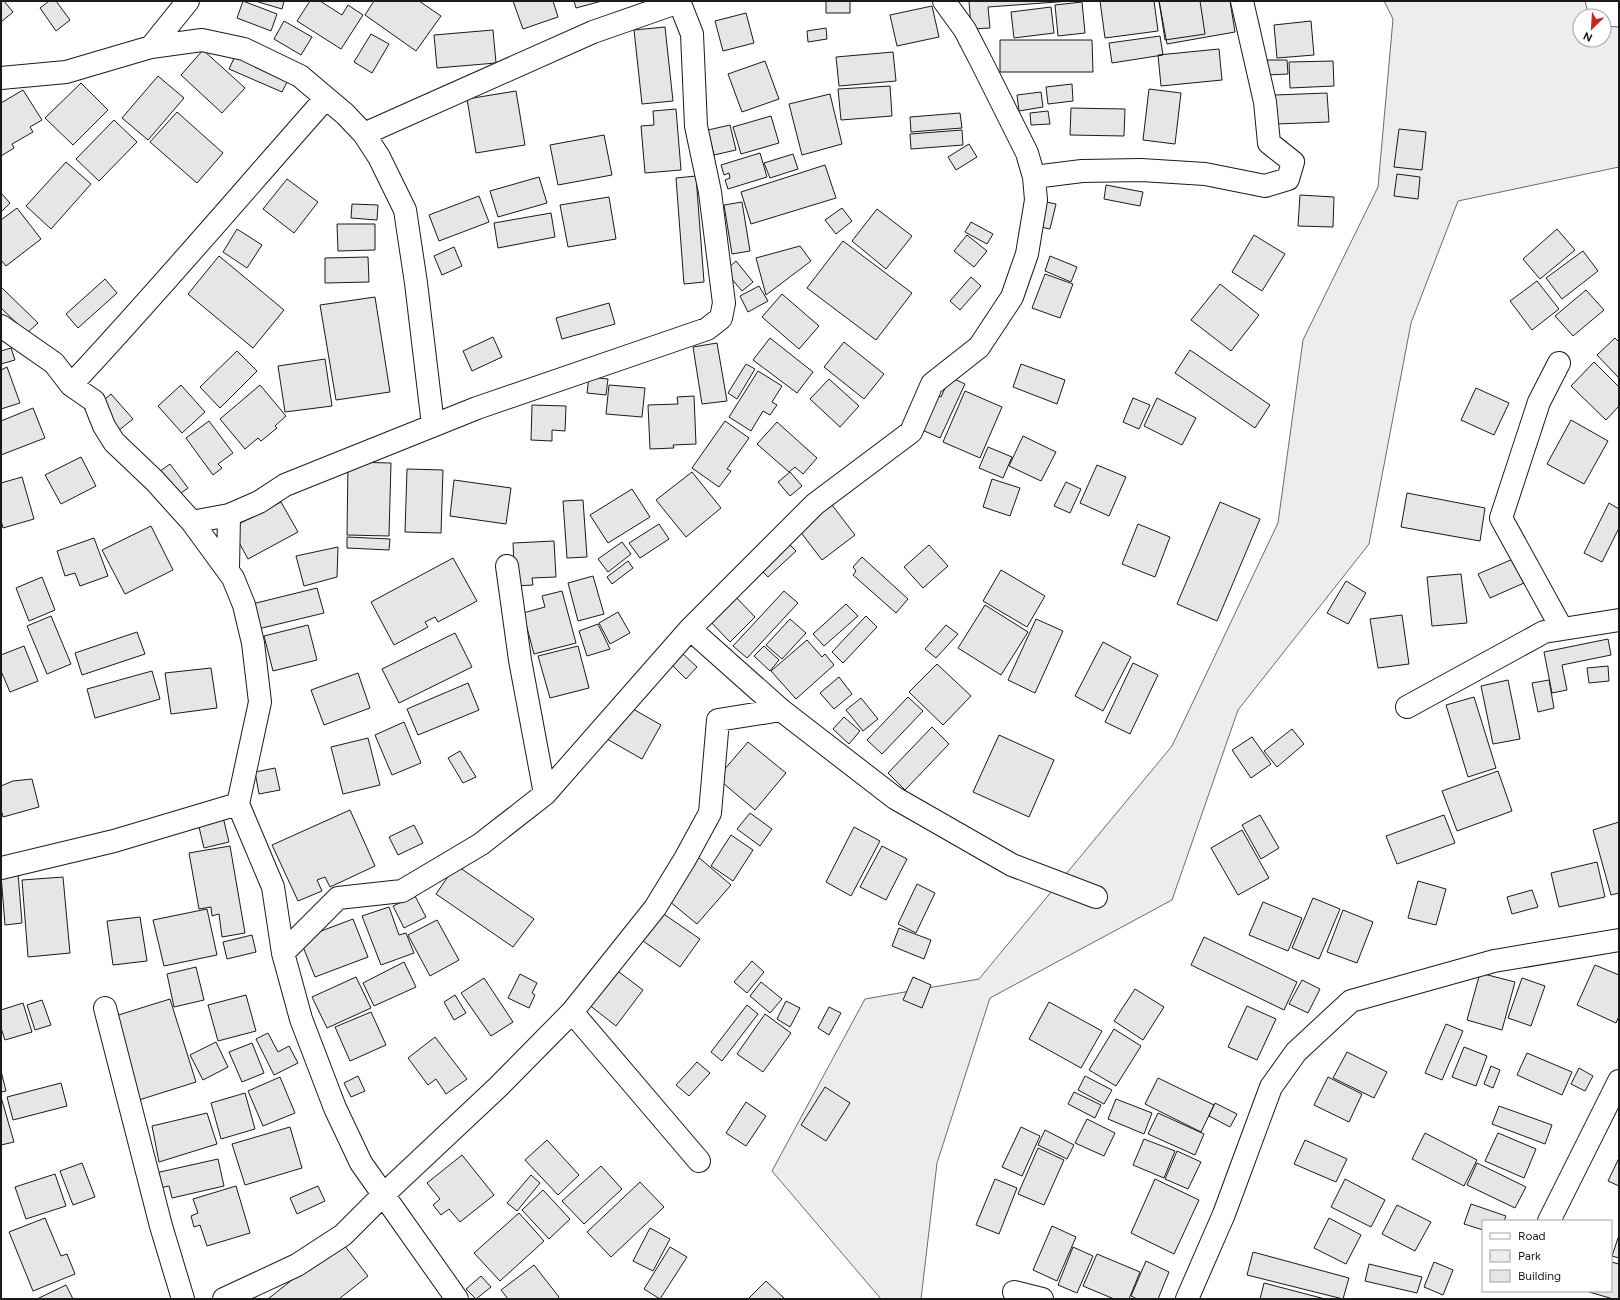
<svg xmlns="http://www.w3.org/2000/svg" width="1620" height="1300" viewBox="0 0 1620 1300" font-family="Figtree,sans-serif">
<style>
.green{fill:#ededed;stroke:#6a6a6a}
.building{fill:#e6e6e6;stroke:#1a1a1a}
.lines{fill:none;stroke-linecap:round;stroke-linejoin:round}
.minor-casing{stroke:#1a1a1a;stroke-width:24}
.minor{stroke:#fff;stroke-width:22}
</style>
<rect width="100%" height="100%" fill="#fff"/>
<!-- green -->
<path class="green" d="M1384 1H1585L1589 16H1580V40H1604V26L1619 27V167L1458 201 1411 323 1369 544 1238 710 1172 900 990 998 937 1163 921 1299H881L772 1171 865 999 979 979 1172 746 1278 523 1303 340 1378 187 1393 19Z"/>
<!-- building -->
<path class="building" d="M1 1H4L13 12 1 22Z
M49 1H56L70 20 56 31 40 8Z
M243 1 277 14 271 31 237 18Z
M255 1H284L282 9Z
M310 1H320L342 15 348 5 363 15 341 49 297 21Z
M374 1H419L441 16 416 51 365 15Z
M513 1H553L558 17 523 29Z
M574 1H602L576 8Z
M826 1H850V13H826Z
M969 1H1071L988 7 990 28 971 29Z
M1100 1H1154L1158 31 1105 38Z
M1159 1H1230L1235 32 1167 44Z
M1159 1H1200L1205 34 1165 40Z
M1082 2 1085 33 1058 36 1055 5Z
M932 6 939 37 897 46 890 15Z
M1051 7 1054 33 1014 38 1011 12Z
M746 13 754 43 723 51 715 21Z
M284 21 312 37 301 55 274 39Z
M1311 21 1314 55 1277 58 1274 25Z
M665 27 673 101 642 104 634 30Z
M826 28 827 39 808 42 807 31Z
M493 30 496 63 437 68 434 35Z
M371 34 389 44 372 73 354 62Z
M1160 36 1163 55 1112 63 1109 43Z
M1000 40H1092L1093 72H1000Z
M1219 49 1222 80 1161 86 1158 55Z
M203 50 245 88 222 113 181 75Z
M893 52 896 81 839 86 836 57Z
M236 54 289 78 282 92 229 69Z
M1266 60H1287L1288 74 1266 75Z
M765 61 779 99 742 112 728 74Z
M1333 61 1334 86 1290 88 1289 62Z
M158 76 184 98 148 140 122 118Z
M81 83 108 110 73 145 45 118Z
M1072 84 1073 101 1048 104 1046 87Z
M890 86 892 116 841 120 838 89Z
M1149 89 1181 93 1175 144 1143 140Z
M23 90 42 120 30 127 33 132 12 144 14 148 1 156V103Z
M516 91 525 145 476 153 467 99Z
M1041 92 1043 107 1019 111 1017 95Z
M1327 93 1329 122 1276 124 1275 95Z
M830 94 842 144 802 155 789 104Z
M1071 108 1125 109 1124 136 1070 135Z
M676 109 681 170 645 173 641 126 654 125 653 111Z
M1048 111 1050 124 1031 125 1030 113Z
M177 112 223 153 197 183 150 142Z
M960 113 962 128 911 132 910 117Z
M771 116 779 143 741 154 733 127Z
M114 120 137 142 99 181 76 159Z
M730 125 736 150 714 155 708 130Z
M1399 129 1426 132 1422 170 1394 167Z
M962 130 963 145 911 149 910 134Z
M604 135 612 175 558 185 550 145Z
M969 144 977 157 956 170 948 157Z
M760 153 767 177 728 189 725 180 730 178 729 173 724 175 721 165Z
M793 154 798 169 770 178 764 163Z
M66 162 91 184 51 229 26 206Z
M825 165 836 198 751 224 741 192Z
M1397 174 1420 177 1418 199 1394 196Z
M696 176 704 282 684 284 676 178Z
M539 177 547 203 498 217 490 191Z
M287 179 318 202 294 233 263 209Z
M1106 185 1143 192 1140 206 1104 199Z
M1 193 10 203 1 212Z
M1300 195 1334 197 1333 227 1298 226Z
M479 196 489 222 439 241 429 215Z
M609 197 616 239 568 247 560 205Z
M1041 201 1056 204 1050 229 1036 226Z
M742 202 750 251 732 254 724 205Z
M352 204 378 205 377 220 351 218Z
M17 208 41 239 6 266 1 260V220Z
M842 208 852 221 836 234 825 220Z
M877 209 912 236 886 269 852 241Z
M551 213 555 237 498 248 494 223Z
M971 222 993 234 987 244 965 232Z
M337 224H375V250L338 251Z
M237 229 262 245 247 268 223 252Z
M1557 229 1575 250 1540 279 1523 259Z
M967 235 987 251 974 267 954 251Z
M1254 235 1285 254 1262 291 1232 272Z
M843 241 912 293 876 340 807 288Z
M800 246 811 261 766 295 756 258Z
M454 247 462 266 442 275 434 256Z
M1583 251 1598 271 1562 299 1546 278Z
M219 256 284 310 253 348 188 294Z
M1050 256 1077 267 1071 282 1045 271Z
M368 257 369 282 325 283V258Z
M736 261 753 282 742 291 725 271Z
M1045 274 1073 284 1060 318 1032 308Z
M971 277 981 286 960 310 950 301Z
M105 279 117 293 78 328 66 314Z
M1537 281 1559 309 1532 330 1510 301Z
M1220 284 1259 315 1231 351 1191 320Z
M759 286 768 301 748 312 740 296Z
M1 287 38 323 27 333 1 308Z
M1586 290 1604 310 1573 336 1555 316Z
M782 294 819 326 799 349 762 317Z
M375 297 390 392 336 400 320 305Z
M609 303 615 324 562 339 556 318Z
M493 337 502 357 472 371 463 351Z
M770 338 813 372 797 393 753 360Z
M1615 338 1619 342V378L1597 355Z
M844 342 884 374 864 399 824 367Z
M717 343 727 401 702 404 693 347Z
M11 348 15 360 1 364V351Z
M1190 350 1270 405 1255 428 1175 373Z
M237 351 257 371 220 408 200 387Z
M325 359 332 406 285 412 278 366Z
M1594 362 1619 387V406L1606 420 1571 386Z
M746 364 755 369 737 399 728 393Z
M1021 364 1065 380 1057 404 1013 387Z
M7 367 20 403 1 409V370Z
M758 371 782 386 772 402 777 405 770 415 763 411 751 431 729 417Z
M589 377 608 379 606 395 587 393Z
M950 377 965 384 940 438 920 429 936 395 941 397Z
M829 379 859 406 840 427 810 399Z
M181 385 205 412 182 433 158 406Z
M260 385 286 416 275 426 277 428 261 441 258 438 245 449 220 419Z
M609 385 645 388 642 417 606 414Z
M1476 388 1509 403 1494 435 1461 420Z
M965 391 1002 407 980 458 943 442Z
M111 394 133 419 118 431 97 406Z
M694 396 696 444 673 445 674 448 650 449 648 405 678 404 677 397Z
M1133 398 1150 405 1139 429 1123 422Z
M1157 398 1196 418 1182 445 1144 426Z
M532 405 566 406 565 431 552 430V441L531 440Z
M33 408 45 438 1 455V421Z
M1571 420 1608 441 1584 484 1547 464Z
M209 421 233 453 218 464 222 468 213 475 186 438Z
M725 421 749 438 727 469 731 471 719 487 692 468Z
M777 422 817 458 803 474 795 467 789 472 757 444Z
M1023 436 1056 452 1041 481 1009 466Z
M988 447 1012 457 1003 478 979 468Z
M81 457 96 486 61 504 45 475Z
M348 462 391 463 389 536 347 535Z
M170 464 188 488 174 498 156 474Z
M1097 465 1126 477 1109 516 1080 503Z
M407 469 443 470 441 533 405 532Z
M692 472 721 508 686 537 656 500Z
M790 472 802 486 790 496 778 482Z
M22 477 34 519 3 528 1 520V483Z
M992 479 1020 488 1010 516 983 507Z
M454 480 511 488 506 524 450 516Z
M1066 482 1081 489 1070 513 1054 506Z
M632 489 650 517 608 543 590 515Z
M1407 493 1485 508 1480 541 1401 527Z
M583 500 587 557 567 558 563 501Z
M281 502 298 532 248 559 231 528Z
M1220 502 1260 519 1217 621 1177 604Z
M1609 503 1619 509V528L1602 562 1584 553Z
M832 505 855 535 822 560 799 530Z
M659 524 669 539 640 558 629 543Z
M1138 524 1170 537 1155 577 1122 564Z
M151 526 173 570 125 594 102 550Z
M347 537 390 539 389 550 347 548Z
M94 538 108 576 80 586 75 573 65 576 57 551Z
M554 541 556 577 532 578 533 585 515 586 513 543Z
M786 541 796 551 768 577 758 567Z
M622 542 631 554 608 572 598 559Z
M929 545 948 566 923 588 904 567Z
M338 547 337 577 304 586 296 556Z
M862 557 908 599 896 613 853 575 856 571 853 567Z
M453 558 477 601 438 622 435 617 425 622 428 627 394 645 371 602Z
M1513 559 1524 583 1490 598 1478 574Z
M628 561 633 568 612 584 607 577Z
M1001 570 1045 596 1027 627 983 601Z
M1461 574 1467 623 1432 626 1427 577Z
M593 576 604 614 578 621 568 583Z
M42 577 55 610 29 621 16 588Z
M1346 581 1366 593 1348 624 1327 613Z
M317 588 324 613 258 629 252 604Z
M562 591 576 643 534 654 523 613 545 607 542 596Z
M784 591 798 603 747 658 733 646Z
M732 593 755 617 730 642 707 618Z
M846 604 858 616 824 646 813 634Z
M985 605 1028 632 1001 675 958 648Z
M618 612 630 633 610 644 599 623Z
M1402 615 1409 664 1378 668 1370 619Z
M51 616 71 664 47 674 27 626Z
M866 616 877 627 843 663 832 652Z
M790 619 806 633 782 659 766 645Z
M1036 619 1063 631 1035 693 1008 680Z
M598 624 610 649 587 656 579 631Z
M308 625 317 660 273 671 264 636Z
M946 625 958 634 936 658 925 649Z
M137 632 145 654 82 675 75 653Z
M455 633 472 667 399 703 382 669Z
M1608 639 1611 655 1562 665 1567 690 1552 693 1544 652Z
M807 640 822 657 825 654 834 665 796 699 771 671Z
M1103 642 1131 657 1103 711 1075 696Z
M24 646 38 681 10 692 1 671V655Z
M578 646 589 688 550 698 538 656Z
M764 646 779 660 770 671 754 656Z
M681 652 697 667 686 679 670 663Z
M1133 663 1158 675 1130 734 1105 722Z
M937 664 971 696 943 725 909 692Z
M1608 666 1609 681 1589 683 1587 668Z
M211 668 217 708 171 714 165 673Z
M152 671 160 699 95 718 87 689Z
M358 673 370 708 324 725 311 690Z
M839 677 852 694 834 709 820 693Z
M1508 680 1520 739 1493 744 1481 686Z
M1549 680 1554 708 1538 712 1532 683Z
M468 683 479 710 418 735 407 709Z
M908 697 923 711 882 754 867 740Z
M1474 697 1496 768 1468 777 1446 705Z
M861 698 878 719 863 731 846 710Z
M626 705 661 725 642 759 607 739Z
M844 717 860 731 849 744 833 729Z
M404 722 421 763 392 775 375 735Z
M932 727 949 744 905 790 888 773Z
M1292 729 1304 744 1277 767 1264 751Z
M999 735 1054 760 1029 817 973 792Z
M1252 737 1271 764 1251 778 1232 750Z
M368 738 380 785 343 794 331 747Z
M748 742 786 773 755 810 717 778Z
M460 751 476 777 463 783 448 758Z
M275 768 280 790 259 794 255 772Z
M1498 771 1512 811 1457 831 1442 791Z
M32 779 39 807 3 817 1 809V786L13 781Z
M350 810 375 866 330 887 325 877 317 880 322 891 298 901 272 845Z
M750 813 772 829 760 846 737 829Z
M1260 815 1279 848 1261 859 1242 825Z
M1444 815 1455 843 1397 864 1386 836Z
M223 817 229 842 204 848 198 823Z
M1619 822V893L1611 895 1593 830Z
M414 825 423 843 398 855 389 837Z
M854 827 880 841 851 896 826 882Z
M1242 830 1269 878 1238 895 1211 848Z
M731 835 753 850 733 881 711 866Z
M230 846 245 933 222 937 219 914 212 916 211 907 199 909 189 853Z
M882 846 907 859 886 900 860 887Z
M697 856 731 885 697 924 663 896Z
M1597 862 1605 897 1559 907 1551 873Z
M456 865 534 919 513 947 436 894Z
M18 873 22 923 5 925 1 875Z
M63 877 70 953 28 957 22 880Z
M1418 881 1446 889 1436 925 1408 918Z
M917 884 935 893 916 933 898 924Z
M1532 890 1538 907 1512 914 1507 897Z
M415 896 426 917 404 928 393 906Z
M1313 898 1340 909 1319 959 1292 948Z
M1263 902 1302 918 1288 951 1249 935Z
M389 907 399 935 406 933 414 953 381 965 362 916Z
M655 908 700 939 680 967 636 936Z
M207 909 217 955 164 966 153 920Z
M1343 910 1373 922 1357 963 1327 952Z
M140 917 147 961 113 965 107 921Z
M353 919 368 957 315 977 300 939Z
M437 920 459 960 430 976 408 935Z
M899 928 931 940 924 959 892 946Z
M252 935 256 952 227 959 223 942Z
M1204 937 1297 982 1284 1010 1191 965Z
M752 961 764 972 747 993 734 982Z
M404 962 416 987 374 1006 363 983Z
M1595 965 1619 975V1016L1616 1023 1577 1005Z
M196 967 204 1000 174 1007 167 974Z
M615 969 643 990 616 1026 588 1004Z
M1480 973 1515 982 1502 1030 1467 1020Z
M520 974 537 983 532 993 535 995 529 1008 508 998Z
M356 977 371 1008 327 1028 312 997Z
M913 977 931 985 922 1008 903 1000Z
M484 978 513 1022 491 1036 461 993Z
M1522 978 1545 986 1531 1026 1508 1018Z
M1302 980 1320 989 1308 1013 1289 1004Z
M761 982 782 999 770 1013 750 996Z
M1135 989 1164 1007 1143 1040 1114 1021Z
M246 995 256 1031 218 1041 208 1005Z
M455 995 466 1013 454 1020 444 1002Z
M170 999 196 1082 139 1100 112 1017Z
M42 1000 51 1025 35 1030 27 1005Z
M786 1001 800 1008 790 1027 777 1019Z
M1049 1002 1102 1031 1081 1068 1029 1039Z
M23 1003 32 1032 5 1040 1 1028V1010Z
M747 1005 758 1014 722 1061 711 1052Z
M1247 1006 1276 1019 1257 1060 1228 1047Z
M829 1007 841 1013 829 1035 818 1028Z
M371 1012 386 1045 350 1061 335 1027Z
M765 1014 791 1033 763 1072 737 1054Z
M1446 1024 1463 1031 1442 1080 1425 1073Z
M1114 1029 1141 1046 1116 1086 1089 1070Z
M268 1033 278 1052 289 1046 298 1063 274 1075 256 1039Z
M435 1037 467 1079 446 1094 436 1079 428 1085 408 1058Z
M216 1042 228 1067 203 1080 190 1055Z
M252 1043 264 1073 242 1082 229 1052Z
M1464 1047 1487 1056 1476 1086 1452 1077Z
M1347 1052 1387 1072 1374 1098 1333 1078Z
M1527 1053 1572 1072 1562 1095 1517 1075Z
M697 1062 710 1073 689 1096 676 1085Z
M1491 1066 1500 1070 1493 1088 1484 1084Z
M1579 1068 1593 1076 1585 1091 1571 1084Z
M1 1071 6 1091 1 1092Z
M358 1076 365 1091 351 1097 344 1083Z
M1085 1076 1112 1090 1104 1104 1078 1090Z
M280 1077 295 1113 263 1126 248 1091Z
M1328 1077 1362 1094 1349 1122 1314 1105Z
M1158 1078 1214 1105 1201 1132 1145 1104Z
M61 1083 67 1106 13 1120 7 1097Z
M825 1087 850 1103 826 1141 801 1125Z
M1074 1092 1101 1105 1095 1118 1068 1104Z
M245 1093 255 1129 221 1139 211 1103Z
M1 1097 14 1142 1 1145Z
M1116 1099 1152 1113 1144 1134 1108 1119Z
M746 1102 766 1116 746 1146 726 1133Z
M1215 1103 1237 1114 1230 1127 1209 1116Z
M1499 1106 1552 1125 1545 1144 1492 1124Z
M207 1113 217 1144 159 1162 152 1126Z
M1158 1113 1204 1134 1195 1155 1148 1134Z
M1087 1119 1115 1133 1104 1156 1075 1143Z
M290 1127 302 1168 245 1185 232 1144Z
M1021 1127 1040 1136 1022 1176 1002 1167Z
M1045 1130 1074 1145 1067 1159 1038 1145Z
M1425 1133 1477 1160 1464 1186 1412 1159Z
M1498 1133 1536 1149 1524 1178 1485 1161Z
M1144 1139 1175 1151 1164 1178 1133 1165Z
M547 1140 579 1175 558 1195 525 1160Z
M1305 1140 1347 1159 1336 1182 1294 1164Z
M1038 1148 1064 1160 1044 1205 1018 1194Z
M1177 1151 1201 1162 1188 1189 1165 1179Z
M462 1155 494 1195 460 1222 449 1209 441 1215 433 1205 440 1199 427 1183Z
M1619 1158V1186L1608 1181Z
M218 1159 224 1186 172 1198 169 1186 155 1189 151 1174Z
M82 1163 95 1197 73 1205 60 1171Z
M1477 1163 1526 1187 1515 1208 1467 1185Z
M601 1166 622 1189 584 1224 562 1201Z
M55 1174 66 1206 26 1219 15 1187Z
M531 1175 540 1183 517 1211 507 1203Z
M995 1179 1017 1188 999 1234 976 1225Z
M1155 1179 1199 1200 1174 1254 1131 1233Z
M1345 1179 1385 1200 1371 1227 1331 1207Z
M640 1182 664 1207 611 1257 587 1232Z
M236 1186 250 1233 207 1246 200 1225 194 1227 191 1216 198 1213 193 1199Z
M318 1186 325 1201 297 1214 290 1198Z
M543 1190 570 1219 549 1239 522 1210Z
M1471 1204 1506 1216 1504 1221H1483V1230L1464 1224Z
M1397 1205 1431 1222 1415 1251 1382 1234Z
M519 1213 544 1241 500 1281 474 1253Z
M45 1218 61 1256 67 1254 75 1274 33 1291 9 1232Z
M1329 1218 1361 1235 1346 1264 1314 1248Z
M1052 1226 1076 1237 1057 1281 1033 1270Z
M650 1228 670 1239 653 1271 633 1261Z
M1619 1235V1258L1612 1256Z
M341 1241 368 1276 339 1299H268Z
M670 1247 687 1257 660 1299 644 1289Z
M1073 1247 1093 1256 1077 1293 1058 1285Z
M1253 1252 1349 1278 1343 1299 1247 1275Z
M1097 1254 1140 1272 1129 1299H1114L1083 1286Z
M1146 1261 1169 1272 1158 1299H1137L1131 1296Z
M1434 1262 1453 1270 1443 1295 1424 1287Z
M1611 1262 1619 1264V1299H1613L1586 1291H1611Z
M1369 1264 1422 1277 1417 1293 1365 1281Z
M534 1265 559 1297 557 1299H508L501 1290Z
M481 1276 491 1287 476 1299 466 1289Z
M766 1281 785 1299H748Z
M1264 1283 1325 1299H1260Z
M66 1285 73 1299H37Z"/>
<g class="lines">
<defs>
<path id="minor" d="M151 47 188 1
M1 78 66 72 151 47 202 40 244 49 300 76 345 114 364 134 379 157 405 210 416 283 433 425
M364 134 593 32 679 2
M1034 177 1082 171 1141 170 1205 174 1265 186 1288 179 1293 162 1269 143 1265 102 1242 1
M1 326 54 363 71 385 94 401 104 426 114 442 155 481 192 522 233 578 244 605 253 643 260 702 238 804 273 887 283 953 301 1019 335 1108 361 1163 457 1299
M1559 363 1539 402 1501 518 1562 629
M71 385C158 292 241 194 326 98
M192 522 229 515 259 502 285 485 477 408 707 329 721 318 724 303 710 192 696 126 692 34 679 1
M507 566 520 660 545 794
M228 570 229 515
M690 629 781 710 895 798 1012 865 1096 897
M1407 707 1544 632 1619 620
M1 868 114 841 238 804
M283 953 338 898 402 891 481 844 545 794 690 629 815 504 911 432 932 384 979 347 1012 297 1027 254 1036 200 1034 177 1027 153 982 63 965 30 944 1
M105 1008 161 1226 183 1299
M572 1012 699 1161
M1549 1221 1619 1081
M1014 1292 1042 1299
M224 1299 297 1265 343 1235 383 1195 498 1087 572 1012 655 908 685 859 710 813 718 720 781 710
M1187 1299 1224 1214 1271 1087 1296 1052 1351 1001 1494 961 1619 940"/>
</defs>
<!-- minor casing -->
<use href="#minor" class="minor-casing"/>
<!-- minor -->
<use href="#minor" class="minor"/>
</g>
<!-- border -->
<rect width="1620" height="1300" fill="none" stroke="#1a1a1a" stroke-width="4"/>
<!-- legend -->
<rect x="1482" y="1220" width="130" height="72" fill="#ffffff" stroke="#a3a3a3"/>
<rect x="1490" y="1233" width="20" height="6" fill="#ffffff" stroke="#a3a3a3"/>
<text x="1518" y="1240" font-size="12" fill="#1a1a1a">Road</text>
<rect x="1490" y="1250" width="20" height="12" fill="#ededed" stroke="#a3a3a3"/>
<text x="1518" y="1260" font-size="12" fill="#1a1a1a">Park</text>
<rect x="1490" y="1270" width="20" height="12" fill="#e6e6e6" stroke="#a3a3a3"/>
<text x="1518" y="1280" font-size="12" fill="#1a1a1a">Building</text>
<!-- north arrow -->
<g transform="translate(1592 28) rotate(205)"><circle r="19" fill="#ffffff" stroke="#a3a3a3"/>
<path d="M0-3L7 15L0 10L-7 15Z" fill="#c62828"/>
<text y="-6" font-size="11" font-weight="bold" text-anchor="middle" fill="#1a1a1a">N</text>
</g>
</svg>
